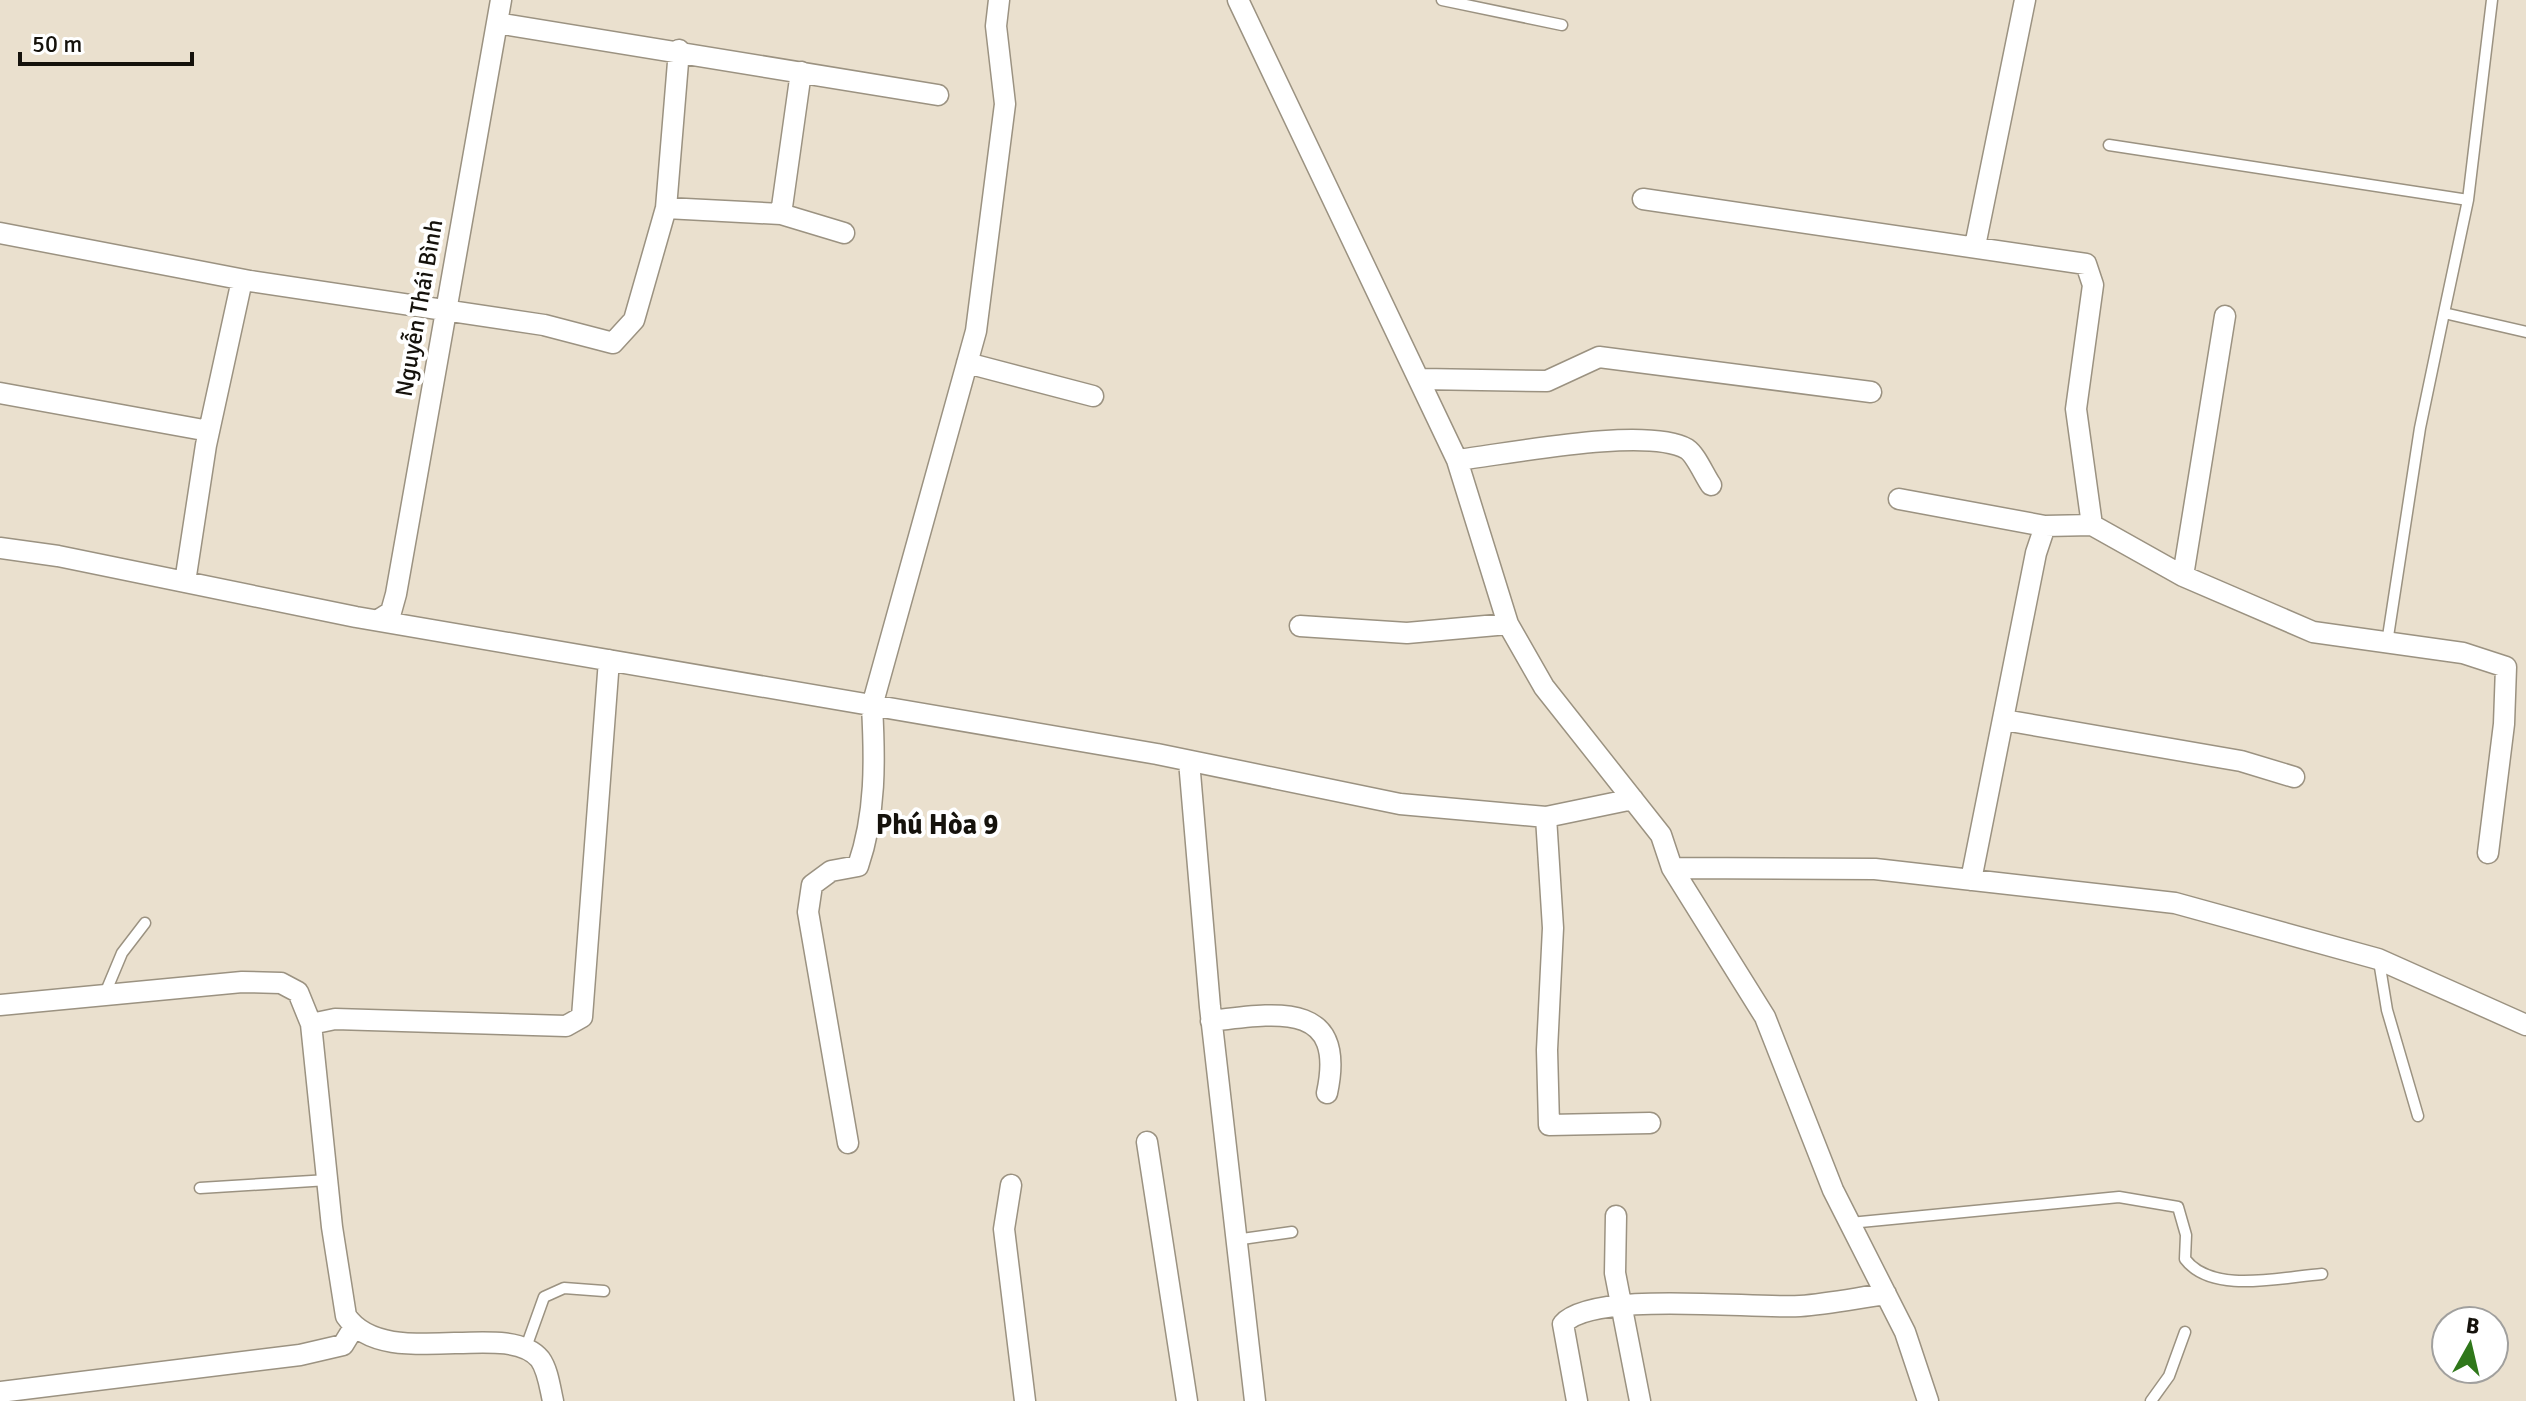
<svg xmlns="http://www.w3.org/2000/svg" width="2526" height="1401" viewBox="0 0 2526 1401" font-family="Signika,sans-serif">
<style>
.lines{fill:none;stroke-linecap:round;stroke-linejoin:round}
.service-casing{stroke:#9b9281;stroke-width:13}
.minor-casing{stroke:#9b9281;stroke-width:23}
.service{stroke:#fff;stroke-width:10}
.minor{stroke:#fff;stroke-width:20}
.labels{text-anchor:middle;stroke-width:8;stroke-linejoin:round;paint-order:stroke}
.street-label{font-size:24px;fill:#15120c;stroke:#fff}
.quarter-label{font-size:28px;font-weight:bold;fill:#15120c;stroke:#fff}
</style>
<rect width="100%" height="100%" fill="#eae0ce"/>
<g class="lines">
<defs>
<path id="service" d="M1442 0 1562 25
M2492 0 2468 200 2444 313 2526 332
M2109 145 2468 200
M2387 643 2420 428 2444 313
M2379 961 2387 1010 2418 1116
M104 996 122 953 145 923
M200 1188 328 1180
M1850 1223 2119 1197 2178 1207 2186 1235 2185 1259C2212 1295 2282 1277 2322 1274
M1235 1240 1292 1232
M525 1350 544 1297 564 1288 604 1291
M2151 1401 2169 1376 2185 1332"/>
<path id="minor" d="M1238 0 1457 460 1508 624 1544 687 1661 835 1672 868 1765 1017 1833 1190 1905 1332 1928 1401
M497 23 938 95
M679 50 666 208 781 214 801 72
M1643 199 2086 264 2093 285 2076 409 2092 525
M781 214 844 233
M0 233 250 281 544 325 613 343 634 320 666 208
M1975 246 2025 0
M967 363 1093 396
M1421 379 1547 381 1599 357 1871 392
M0 393 209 431
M1457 460C1508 454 1646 426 1687 449 1696 455 1704 475 1711 485
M1899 499 2045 526 2092 525 2183 576 2313 632 2463 653 2506 667 2504 724 2488 853
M0 548 58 556 356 617 1157 754 1400 804 1546 817 1633 799
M2183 576 2225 316
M185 582 206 445 242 280
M380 619 391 612 396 594 501 0
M1300 626 1407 633 1508 624
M2004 720 2241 761 2294 777
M1189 761 1210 1007 1255 1401
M1546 817 1553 928 1547 1050 1549 1125 1650 1123
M1672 868 1875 869 2175 903 2378 959 2526 1025
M1971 880 2036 553 2045 526
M0 1005 242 982 281 983 298 992 311 1024 332 1227 346 1316C385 1373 507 1318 540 1359 548 1370 550 1388 553 1401
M1211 1021C1276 1013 1347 1000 1327 1093
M311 1024 335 1019 566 1026 582 1017 609 660
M1147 1142 1187 1401
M848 1143 808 912 812 885 831 871 858 866C876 814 875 760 872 706L976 331 1005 104 996 26 999 0
M1011 1185 1004 1229 1025 1401
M1616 1216 1615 1273 1640 1401
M0 1392 300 1355 343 1345 354 1327
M1577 1401 1563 1324C1593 1290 1751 1309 1800 1306 1828 1304 1857 1298 1886 1294"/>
</defs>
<!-- service casing -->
<use href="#service" class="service-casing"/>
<!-- minor casing -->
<use href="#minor" class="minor-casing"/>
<!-- service -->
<use href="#service" class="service"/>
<!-- minor -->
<use href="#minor" class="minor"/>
</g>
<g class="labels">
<!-- street labels -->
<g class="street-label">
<text transform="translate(419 308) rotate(-80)" y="8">Nguyễn Thái Bình</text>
</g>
<!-- quarter labels -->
<g class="quarter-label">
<text x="937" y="834">Phú Hòa 9</text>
</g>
</g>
<!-- north arrow -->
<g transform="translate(2470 1345) rotate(8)"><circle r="38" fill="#ffffff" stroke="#a1a09e" stroke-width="2"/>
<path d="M0-6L14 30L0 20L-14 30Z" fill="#2f771a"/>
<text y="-12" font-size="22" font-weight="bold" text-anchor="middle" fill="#15120c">B</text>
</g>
<!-- scale -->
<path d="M20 52v12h172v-12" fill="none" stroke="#15120c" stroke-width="4"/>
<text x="32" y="52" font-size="24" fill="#15120c" stroke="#ffffff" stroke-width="6" paint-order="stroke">50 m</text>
</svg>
